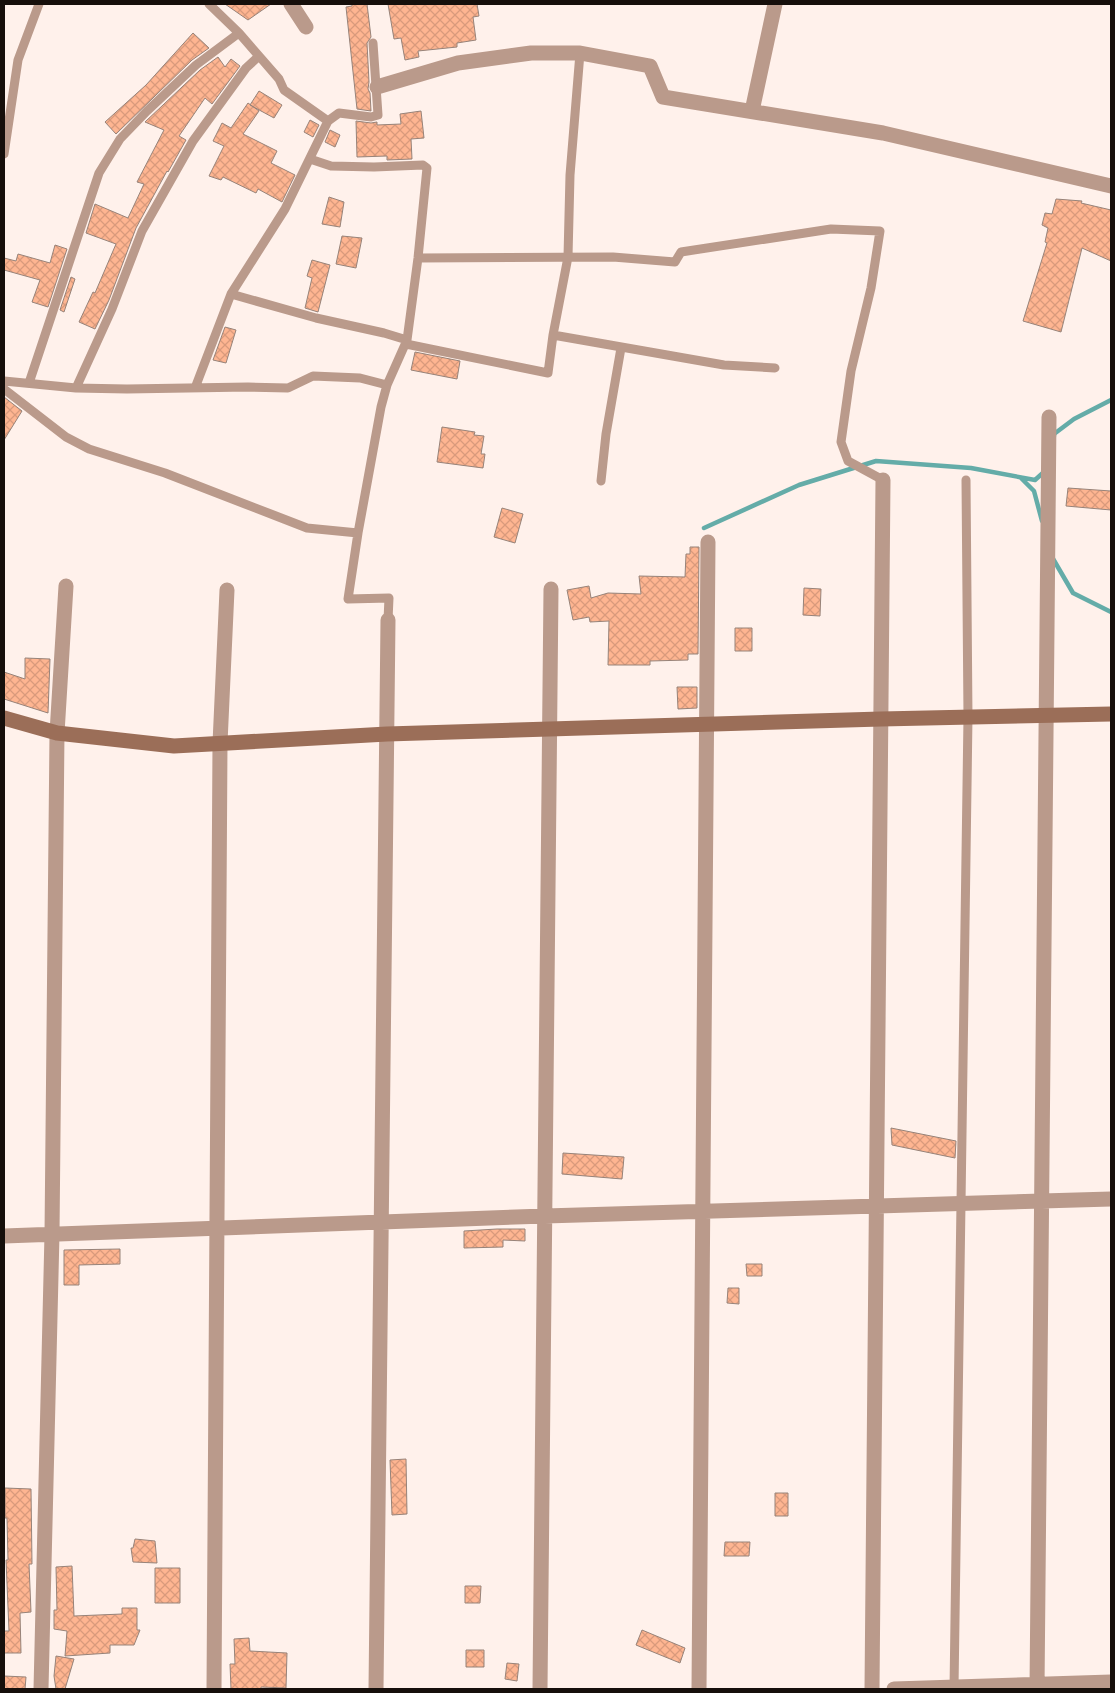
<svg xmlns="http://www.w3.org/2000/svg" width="1115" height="1693" viewBox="0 0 1115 1693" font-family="'DejaVu Sans',sans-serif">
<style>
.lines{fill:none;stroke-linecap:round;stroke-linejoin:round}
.stream{stroke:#64aca8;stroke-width:4.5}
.building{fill:url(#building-cross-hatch);stroke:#978379}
.lane{stroke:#ba9a8b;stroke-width:9}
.street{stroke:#ba9a8b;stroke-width:15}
.secondary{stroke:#9b6e58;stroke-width:15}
</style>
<defs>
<pattern id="building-cross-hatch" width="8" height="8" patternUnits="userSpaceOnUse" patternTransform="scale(1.25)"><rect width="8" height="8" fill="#feb591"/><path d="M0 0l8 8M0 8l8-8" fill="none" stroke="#d99a7c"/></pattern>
</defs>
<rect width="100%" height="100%" fill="#fff1eb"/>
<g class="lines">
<!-- stream -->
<path class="stream" d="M1054 436V434L1074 419 1111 400
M1021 478 1034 491 1042 521
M704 528 799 485 876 461 971 468 1035 480 1045 471
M1052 557 1073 593 1111 612"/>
</g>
<!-- building -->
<path class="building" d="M225 4H271L248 20Z
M352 4H367L371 37 367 43 369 82 368 89 370 93 371 111 357 109 346 7 352 6Z
M388 4H477L479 16 473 17 476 40 457 43V47L418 51 419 57 405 60 401 38 394 39Z
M193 33 209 48 192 60 116 134 105 122 146 85Z
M218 57 225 67 231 59 240 66 212 104 205 98 179 136 186 140 168 172 167 171 136 228 109 300 95 329 79 322 93 292 95 293 116 244 86 233 95 204 128 218 144 184 137 182 164 130 145 122 200 70Z
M259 91 282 105 274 118 250 105Z
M248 103 259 111 243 134 277 151 271 163 295 175 282 202 258 189 256 193 223 177 221 180 209 176 224 146 213 141 222 123 231 128Z
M421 111 424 138 411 139 412 159 387 160V156L357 157 356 121 371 123 377 122V125L401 124 400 114Z
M310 120 319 125 313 137 304 132Z
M330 130 340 135 335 147 325 142Z
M329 197 344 202 340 227 322 224Z
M1056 199 1082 201 1081 203 1111 210V261L1082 248 1061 332 1023 321 1047 243 1045 242 1048 228 1042 225 1045 213 1052 214Z
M342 236 362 238 356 268 336 264Z
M55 245 67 249 48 307 32 302 40 280 4 270V258L16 261 18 254 50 263Z
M312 260 330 265 318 312 305 308 312 278 307 276Z
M71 277 75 279 64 312 60 310Z
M225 327 236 330 226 363 213 360Z
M415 352 460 361 457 379 411 370Z
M4 397 22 411 4 440Z
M442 427 475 432 474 435 484 436 481 454H485L483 468 437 462Z
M1068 488 1111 491V510L1066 506Z
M502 508 523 514 515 543 494 537Z
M690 547H699L698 654H688V660L650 661V665H608L609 621 590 622 589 617 573 620 567 590 589 586 591 598 608 593 641 594 639 576 685 577 686 554H690Z
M804 588 821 589 820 616 803 615Z
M735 628H752V651H735Z
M25 658 50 659 48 713 4 699V672L25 679Z
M677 687H697V708L678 709Z
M891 1128 956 1141 955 1158 892 1145Z
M563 1153 624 1157 622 1179 562 1174Z
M497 1229H525V1241L503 1240V1247L464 1248V1231Z
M120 1249V1264L79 1265V1285H64V1250Z
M746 1264H762V1276H747Z
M728 1288H739V1304L727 1303Z
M406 1459 407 1514 392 1515 390 1460Z
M5 1488 31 1489 32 1564H29L31 1612 20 1613 21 1653H4V1631H9L6 1560H8L7 1518H5Z
M775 1493H788V1516H775Z
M135 1539 155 1541 157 1563 133 1562 131 1548H133Z
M725 1542H750L749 1556H724Z
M72 1566 74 1616 122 1614V1608H137V1630H140L134 1645H110V1653L65 1656 67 1631 54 1629V1610H57L56 1567Z
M155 1568H180V1603H155Z
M465 1586H481L480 1603H465Z
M642 1630 685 1648 680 1663 636 1645Z
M249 1638 250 1651 287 1653 286 1688 261 1687V1689H231L230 1664H235L234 1639Z
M466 1650H484V1667H466Z
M56 1656 74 1659 65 1689H56L54 1676Z
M507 1663 519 1664 517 1681 505 1679Z
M4 1676 26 1677 25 1689H4Z"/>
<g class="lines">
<!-- lane -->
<path class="lane" d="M209 4 239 33 279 79 284 90 328 121
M4 154 18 60 39 4
M310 159 331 166 374 167 423 165 427 168 418 258 407 340 387 385 381 407 358 533 348 599 389 598 388 620
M418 258 613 257 675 262 681 252 831 229 880 231 871 288 851 371 841 442 848 461 883 480
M231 294 316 318 384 333 407 340
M553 335 724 365 775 368
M406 344 548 373 553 335 568 257 570 175 580 53
M4 381 76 388 127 389 248 387 288 388 313 376 360 378 387 385
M29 383 99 173 120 139 147 111 196 65 239 33
M76 388 112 309 142 231 193 141 246 68 259 56
M195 388 231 294 285 209 328 121 339 113 371 117 378 115 373 43
M4 389 66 437 89 449 165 473 307 528 358 533
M601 481 606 434 621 348
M954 1689 968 717 966 480"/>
<!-- street -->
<path class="street" d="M291 4 306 27
M377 87 458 63 531 53H580L650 66 663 97 883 133 1111 186
M752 111 775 4
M4 1236 545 1216 1111 1199
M41 1689 52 1234 57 733 66 586
M214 1689 220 743 227 590
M376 1689 388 620
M540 1689 551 589
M699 1689 708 542
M872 1689 883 480
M894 1689 1111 1682
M1037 1689 1049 417"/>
<!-- secondary -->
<path class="secondary" d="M4 718 57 733 174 746 387 734 881 719 1111 714"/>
</g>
<!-- border -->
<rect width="1115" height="1693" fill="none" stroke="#160f0b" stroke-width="10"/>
</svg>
